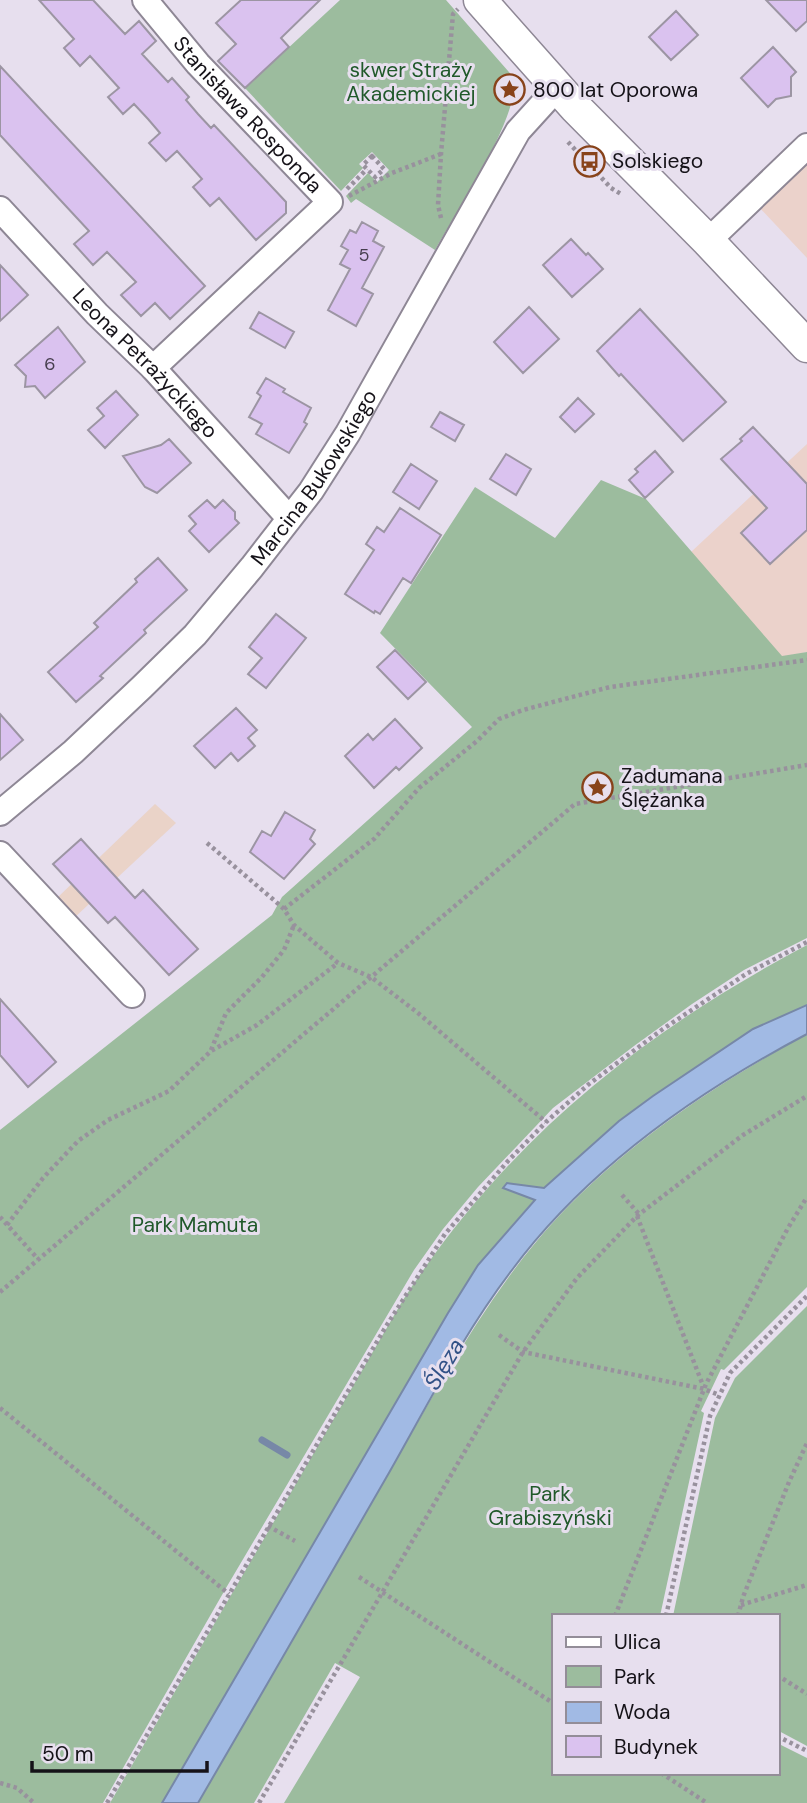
<svg xmlns="http://www.w3.org/2000/svg" width="807" height="1803" viewBox="0 0 807 1803" font-family="'DM Sans',sans-serif">
<style>
.commercial{fill:#ebd2cb}
.education{fill:#ead3c8}
.green{fill:#9cbc9e}
.water{fill:#a1bae4;stroke:#7788a7;stroke-width:2}
.lines{fill:none;stroke-linecap:round;stroke-linejoin:round}
.stream{stroke:#7788a7;stroke-width:7}
.building{fill:#dac2ef;stroke:#9c95a3;stroke-width:2}
.minor-casing{stroke:#8e8795;stroke-width:28}
.major-casing{stroke:#8e8795;stroke-width:35}
.path{stroke:#98919d;stroke-width:4.5;stroke-dasharray:3.5 3.5;stroke-linecap:butt}
.minor{stroke:#fff;stroke-width:24}
.major{stroke:#fff;stroke-width:32}
.labels{text-anchor:middle;stroke-width:6;stroke-linejoin:round;paint-order:stroke}
.number-label{font-size:18px;fill:#463e4e}
.park-label{font-size:21px;fill:#20592a;stroke:#e7dfee}
.poi-label{font-size:21px;fill:#151218;stroke:#e7dfee;text-anchor:start}
.street-label{font-size:21px;fill:#151218;stroke:#e7dfee}
.water-label{font-size:23px;font-style:italic;fill:#325287;stroke:#e7dfee}
</style>
<rect width="100%" height="100%" fill="#e7dfee"/>
<!-- commercial -->
<path class="commercial" d="M807 157V258L756 204Z
M807 444V652L782 657 691 552Z"/>
<!-- education -->
<path class="education" d="M155 804 176 823 74 918 56 899Z"/>
<!-- green -->
<path class="green" d="M340 0H446L515 79C517 121 457 211 435 250L356 199 351 203 346 196 368 173 377 182 389 170 372 152 359 164 363 168 341 191 245 88Z
M601 480 646 499 782 656 807 652V938L744 970 692 1004 634 1046 553 1108 478 1187 443 1229 414 1270 226 1588 103 1803H0V1130L272 915 282 897 472 727 380 633 475 487 555 538Z
M807 945V1005L753 1029 653 1096 619 1121 544 1188 508 1183 504 1188 535 1199 478 1265 448 1313 163 1803H110L403 1300C506 1141 641 1033 807 945Z
M807 1034V1287L724 1370 721 1369 701 1411 704 1413 660 1616H553V1773H777V1743L807 1758V1803H284L360 1677 335 1663 254 1803H198C261 1695 324 1586 386 1478 438 1388 486 1295 557 1218 628 1142 716 1084 807 1034Z
M807 1306V1746L777 1730V1616H673L715 1418 735 1378Z"/>
<!-- water -->
<path class="water" d="M807 1005V1034C697 1092 587 1169 512 1270 463 1334 426 1408 386 1478 324 1586 261 1695 198 1803H162L448 1313 478 1265 535 1200 503 1188 507 1183 544 1188 619 1121 653 1096 753 1029Z"/>
<g class="lines">
<!-- stream -->
<path class="stream" d="M262 1440 287 1455"/>
</g>
<!-- building -->
<path class="building" d="M39 0H93L125 34 139 21 156 41 142 54 168 82 172 78 189 97 186 100 198 114 211 128 214 125 286 202V213L256 240 219 198 210 206 193 187 202 179 177 151 166 161 149 143 160 133 148 119 134 104 123 114 108 97 119 88 90 56 80 66 64 48 74 39Z
M241 0H320L281 38 289 47 245 88 218 61 236 44 216 23Z
M766 0H807V21L796 31Z
M676 11 698 35 671 60 649 37Z
M773 47 796 72 791 77V96L776 99 768 107 741 78Z
M0 66 205 286 170 319 155 303 141 316 121 295 136 282 107 252 93 265 74 244 89 231 0 135Z
M362 222 378 231 373 241 384 247 362 288 373 294 356 326 328 310 350 269 340 264 348 250 341 246 350 230 356 233Z
M571 239 586 255 588 253 603 269 572 297 543 265Z
M0 265 28 295 0 321Z
M529 307 559 339 523 373 494 342Z
M640 309 726 402 683 441 621 374 619 376 597 351Z
M259 312 294 332 285 348 250 328Z
M58 327 85 362 45 398 35 386 25 387 26 376 15 365Z
M266 378 285 389 283 392 311 408 304 422 307 424 289 453 256 434 262 424 249 417 261 396 257 393Z
M116 391 138 415 105 448 88 430 104 416 97 408Z
M578 398 594 414 575 432 560 417Z
M440 412 464 425 455 441 431 427Z
M753 427 807 484V530L770 564 741 533 767 508 721 459 742 441 740 439Z
M169 439 191 463 157 493 145 487 123 456 161 445Z
M655 451 673 472 645 498 629 480 638 472 635 469Z
M506 454 531 469 516 495 490 479Z
M411 464 437 481 419 509 393 492Z
M207 500 215 508 223 500 235 512V519L239 523 209 552 189 531 196 524 189 516Z
M400 508 441 535 411 583 403 578 380 614 375 611 374 613 345 594 374 550 366 544 377 527 384 532Z
M158 558 187 590 144 630 146 633 100 676 103 678 76 702 48 672 98 627 94 623 137 582 135 579Z
M276 614 306 638 266 688 248 674 262 658 249 647Z
M395 650 426 682 408 699 377 667Z
M236 708 257 730 248 738 255 746 238 761 231 753 215 768 194 746Z
M0 714 23 740 0 760Z
M395 719 422 748 399 770 396 767 374 788 345 756 368 734 373 740Z
M285 812 315 830 310 839 315 844 284 879 250 852 262 831 271 836Z
M81 839 135 898 143 890 198 949 169 975 115 917 108 923 53 864Z
M0 999 56 1062 28 1087 0 1055Z"/>
<g class="lines">
<defs>
<g id="minor">
<path id="s1" d="M145 0 198 64 330 202 153 368"/>
<path id="s2" d="M0 209 97 314 153 368 289 518"/>
<path d="M708 241 807 146"/>
<path id="s3" d="M0 813 73 752 142 687 195 635 252 567 311 491 348 433 518 131 558 87"/>
<path d="M0 854 132 995"/>
</g>
<path id="major" d="M480 0 575 107 708 241 807 346"/>
</defs>
<!-- minor casing -->
<use href="#minor" class="minor-casing"/>
<!-- major casing -->
<use href="#major" class="major-casing"/>
<!-- path -->
<path class="path" d="M568 142 611 188 621 194
M372 156 384 169 375 177 363 165Z
M347 189 367 169
M349 196 392 173 441 154
M441 218 438 205 441 154 453 14 458 9
M207 843 275 901 284 909 294 925 338 963 371 977 418 1013 546 1122
M284 909 374 839 419 788 477 741 499 719 523 710 610 687 807 660
M211 1050 226 1013 262 977 284 950 294 925
M622 1195 639 1214
M637 1216 704 1388
M0 1217 38 1259
M7 1225 43 1178 78 1141 108 1120 169 1091 211 1051 257 1025 338 963
M0 1292 575 804 807 765
M499 1335 523 1352 704 1389 719 1395
M0 1408 229 1594
M268 1526 295 1541
M359 1577 553 1703
M741 1605 807 1585
M615 1616 706 1384 788 1228 807 1197
M666 1616 710 1416 730 1373 807 1296
M738 1616 743 1597 789 1482 807 1443
M777 1675 807 1694
M777 1736 807 1751
M661 1773 707 1803
M0 1783 17 1788 34 1803
M107 1803 385 1328 445 1234 508 1161 546 1122 589 1084 663 1029 746 974 807 942
M259 1803 523 1352 577 1278 637 1216 743 1135 807 1096"/>
<!-- minor -->
<use href="#minor" class="minor"/>
<!-- major -->
<use href="#major" class="major"/>
</g>
<!-- icons -->
<defs>
<symbol id="sight-ring" viewBox="-11 -11 22 22"><circle r="9.5" fill="#e7dfee" stroke="#88431a" stroke-width="1.5"/><path d="M0-6L1.8-2.2L6-1.7L2.9 1.2L3.7 5.4L0 3.3L-3.7 5.4L-2.9 1.2L-6-1.7L-1.8-2.2Z" fill="#88431a"/></symbol>
<symbol id="bus-ring" viewBox="-11 -11 22 22"><circle r="9.5" fill="#e7dfee" stroke="#88431a" stroke-width="1.5"/><path d="M-5-6H5V4H4V6H2V4H-2V6H-4V4H-5ZM-3.5-4V0h7V-4ZM-3.5 1.2v1.5H-2V1.2ZM2 1.2v1.5H3.5V1.2Z" fill="#88431a"/></symbol>
</defs>
<g fill-rule="evenodd">
<use href="#sight-ring" x="492" y="72" width="35" height="35"/>
<use href="#bus-ring" x="572" y="144" width="35" height="35"/>
<use href="#sight-ring" x="580" y="770" width="35" height="35"/>
</g>
<g class="labels">
<!-- number labels -->
<g class="number-label">
<text x="364" y="261">5</text>
<text x="50" y="370">6</text>
</g>
<!-- park labels -->
<g class="park-label">
<text x="411" y="77">skwer Straży<tspan x="411" dy="24">Akademickiej</tspan></text>
<text x="195" y="1232">Park Mamuta</text>
<text x="550" y="1501">Park<tspan x="550" dy="24">Grabiszyński</tspan></text>
</g>
<!-- poi labels -->
<g class="poi-label">
<text x="533" y="97">800 lat Oporowa</text>
<text x="612" y="168">Solskiego</text>
<text x="621" y="783">Zadumana<tspan x="621" dy="24">Ślężanka</tspan></text>
</g>
<!-- street labels -->
<g class="street-label">
<text dy="7" stroke="none"><textPath href="#s1" startOffset="154">Stanisława Rosponda</textPath></text>
<text dy="7" stroke="none"><textPath href="#s2" startOffset="212">Leona Petrażyckiego</textPath></text>
<text dy="7" stroke="none"><textPath href="#s3" startOffset="462">Marcina Bukowskiego</textPath></text>
</g>
<!-- water labels -->
<g class="water-label">
<text transform="translate(444 1364) rotate(-59)" y="8">Ślęza</text>
</g>
</g>
<!-- legend -->
<rect x="552" y="1614" width="228" height="161" fill="#e7dfee" stroke="#938d98" stroke-width="2"/>
<rect x="566" y="1637" width="35" height="10" fill="#ffffff" stroke="#938d98" stroke-width="2"/>
<text x="614" y="1649" font-size="21" fill="#151218">Ulica</text>
<rect x="566" y="1666" width="35" height="21" fill="#9cbc9e" stroke="#938d98" stroke-width="2"/>
<text x="614" y="1684" font-size="21" fill="#151218">Park</text>
<rect x="566" y="1702" width="35" height="21" fill="#a1bae4" stroke="#938d98" stroke-width="2"/>
<text x="614" y="1719" font-size="21" fill="#151218">Woda</text>
<rect x="566" y="1736" width="35" height="21" fill="#dac2ef" stroke="#938d98" stroke-width="2"/>
<text x="614" y="1754" font-size="21" fill="#151218">Budynek</text>
<!-- scale -->
<path d="M32 1761v10h175v-10" fill="none" stroke="#151218" stroke-width="3.5"/>
<text x="42" y="1761" font-size="21" fill="#151218" stroke="#e7dfee" stroke-width="5" paint-order="stroke">50 m</text>
</svg>
